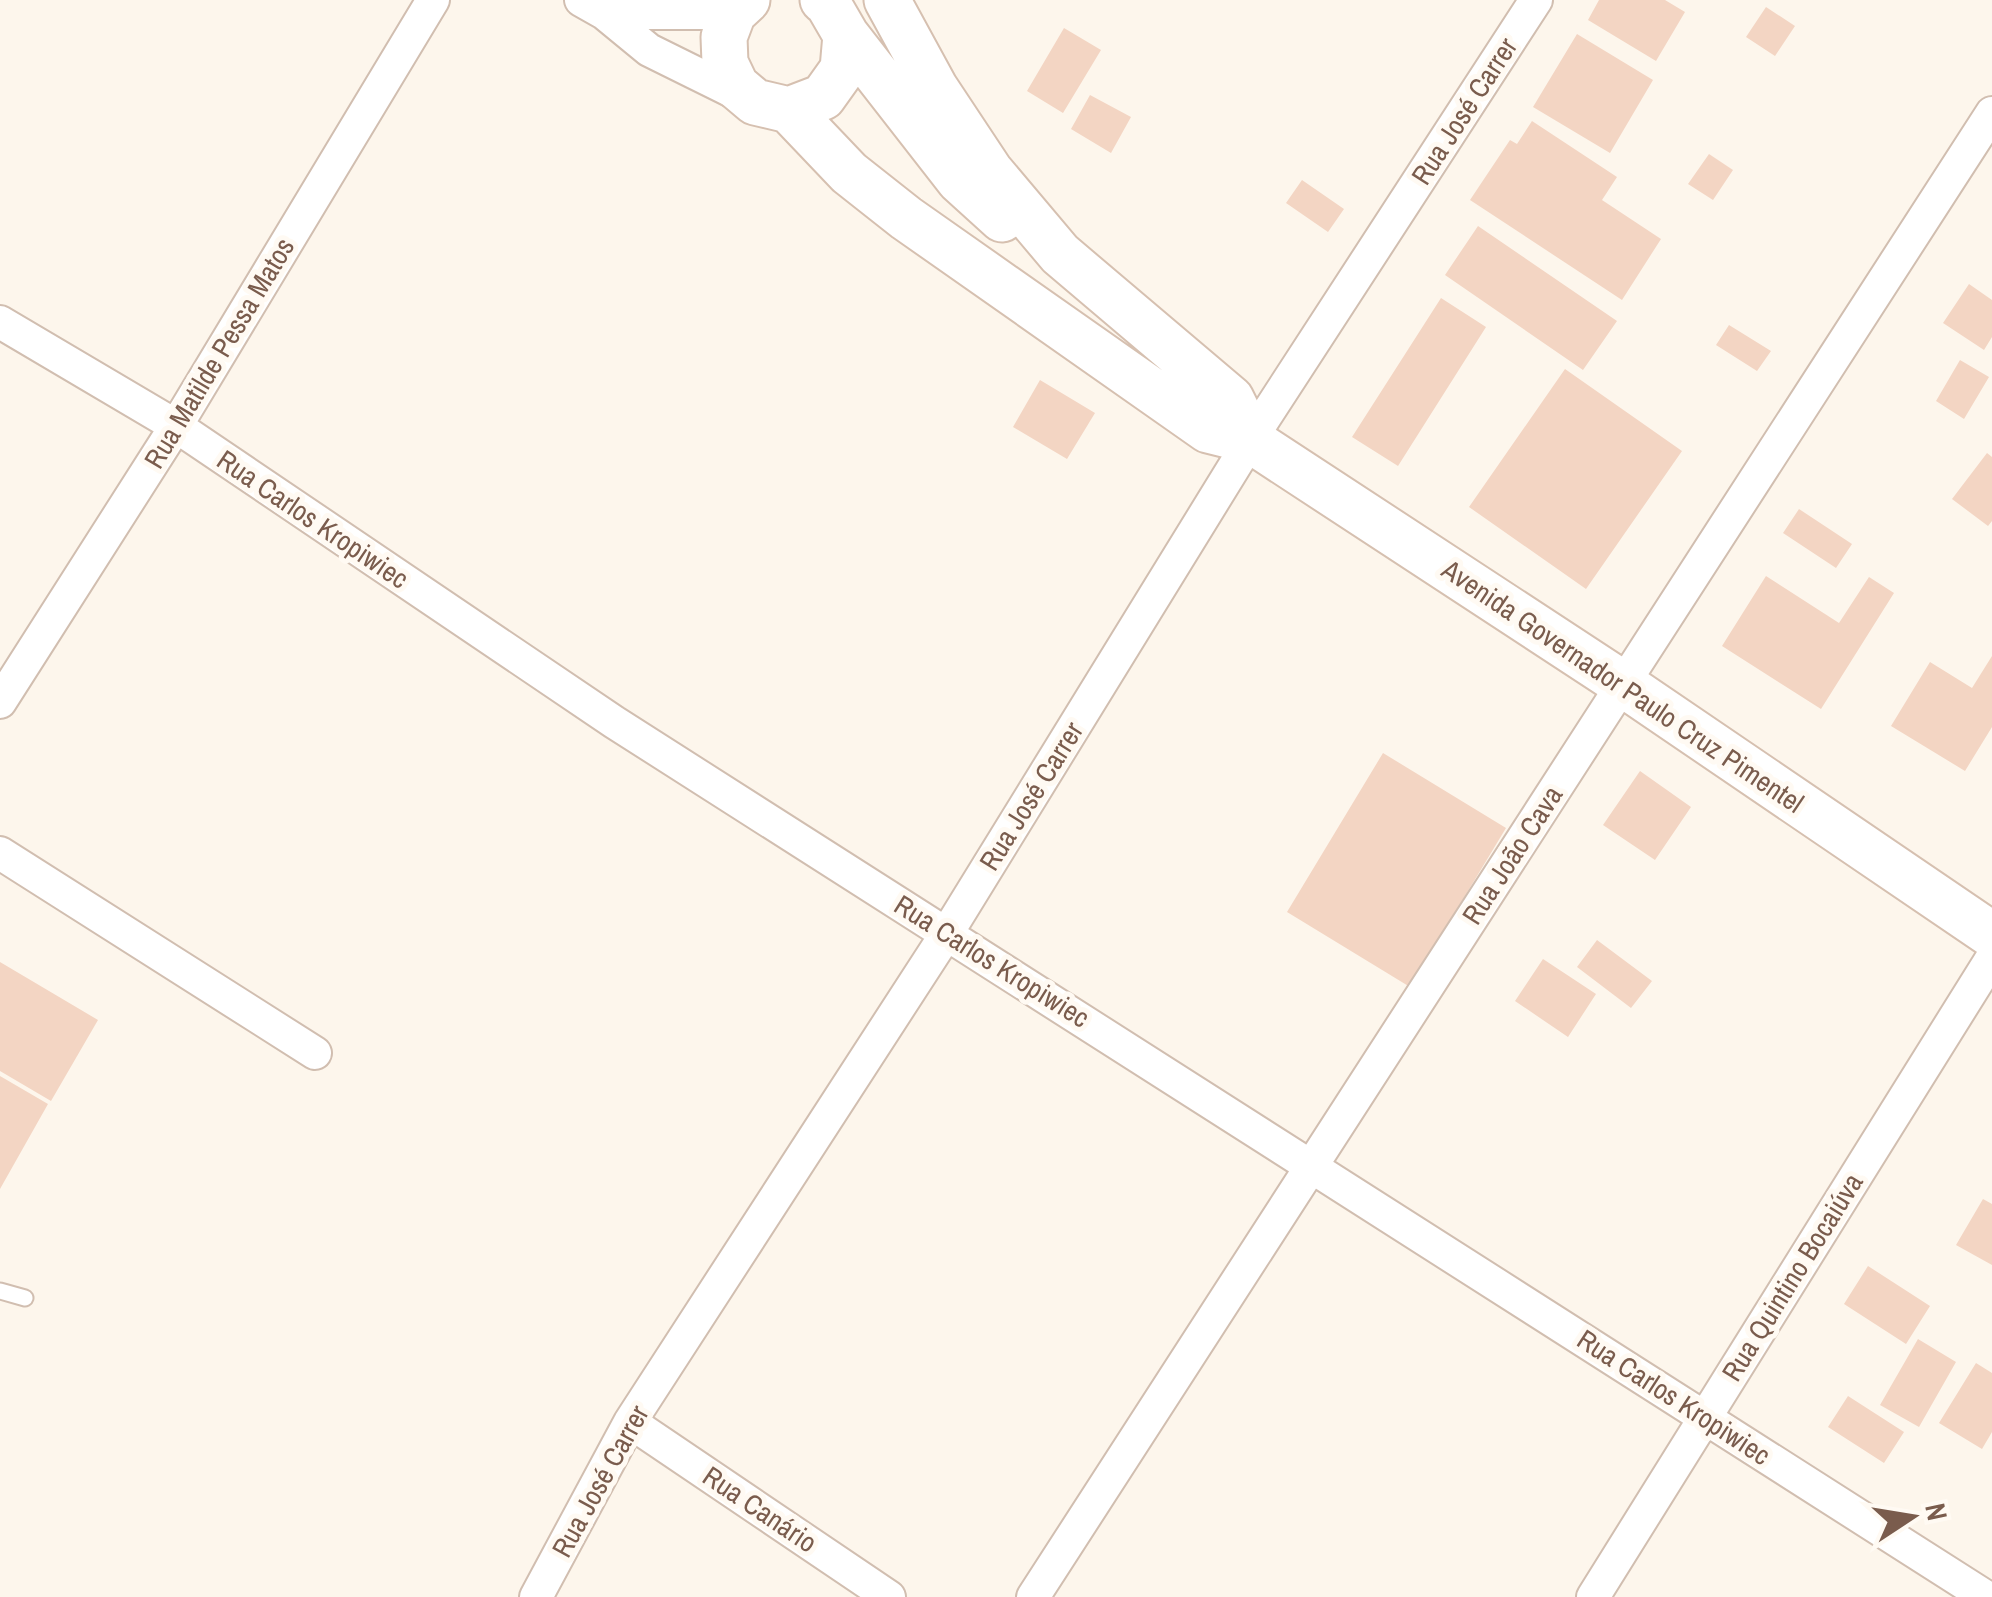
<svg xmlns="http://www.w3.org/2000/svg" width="1992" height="1597" viewBox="0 0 1992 1597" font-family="'Archivo Narrow',sans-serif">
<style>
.building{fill:#f3d5c3}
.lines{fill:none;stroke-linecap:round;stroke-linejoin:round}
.lane-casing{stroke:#d1beb0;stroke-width:19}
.street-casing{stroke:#d1beb0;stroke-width:36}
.secondary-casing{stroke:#d6c0b0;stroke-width:49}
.lane{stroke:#fff;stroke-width:15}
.street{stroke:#fff;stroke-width:32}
.secondary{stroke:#fff;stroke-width:45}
.labels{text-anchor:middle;stroke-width:10;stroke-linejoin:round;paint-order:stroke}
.street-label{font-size:28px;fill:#7a5c4d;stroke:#fffaf3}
</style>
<rect width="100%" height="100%" fill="#fdf6ec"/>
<!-- building -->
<path class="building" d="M1599 0H1665L1685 12 1656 61 1588 20Z
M1766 7 1795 26 1775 56 1746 37Z
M1064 28 1101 50 1063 113 1027 91Z
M1577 34 1653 80 1610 153 1533 107Z
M1090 95 1131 117 1111 153 1071 129Z
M1532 121 1617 177 1602 200 1661 239 1622 300 1470 200 1510 140 1517 144Z
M1709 154 1733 170 1713 200 1688 184Z
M1302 180 1344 209 1328 232 1286 203Z
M1478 226 1617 321 1583 370 1445 275Z
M1969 284 1992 300V337L1984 350 1943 323Z
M1441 298 1486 327 1398 466 1352 437Z
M1729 325 1771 351 1757 371 1716 345Z
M1960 360 1989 377 1964 419 1936 401Z
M1565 369 1682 451 1586 589 1469 507Z
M1040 380 1095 413 1067 459 1013 427Z
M1987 453 1992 457V521L1988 526 1952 499Z
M1799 509 1852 544 1836 568 1783 533Z
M1766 576 1839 623 1869 577 1894 593 1821 709 1722 646Z
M1992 656V727L1965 771 1891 726 1930 662 1972 688Z
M1383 753 1506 828 1410 987 1287 912Z
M1640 771 1691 807 1655 860 1603 825Z
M1597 940 1652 981 1631 1008 1577 967Z
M1543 959 1596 994 1568 1037 1515 1001Z
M0 962 98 1020 51 1101 0 1071Z
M0 1076 48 1104 0 1189Z
M1983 1199 1992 1204V1265L1956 1245Z
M1868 1266 1930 1306 1906 1344 1844 1304Z
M1918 1339 1956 1362 1919 1427 1880 1405Z
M1976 1363 1992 1373V1432L1982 1449 1939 1423Z
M1848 1396 1904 1432 1884 1463 1828 1427Z"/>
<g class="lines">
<defs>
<path id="lane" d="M0 1291 25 1298"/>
<path id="street" d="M581 0 604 13 649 50 748 99
M604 13H733
M0 322 176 426 614 722 1986 1597
M0 702 176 426 433 0
M0 853 315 1053
M630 1422 889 1597
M536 1597 630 1422 947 933 1263 420 1536 0
M1033 1597 1992 113
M1593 1597 1992 958"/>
<path id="secondary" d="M747 0 733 13 724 37 725 63 736 86 755 102 789 110 823 97 843 69 846 35 828 4 823 0
M887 0 935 88 990 171 1060 254 1231 399 1252 441
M846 35 959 180 1002 219
M789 110 849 173 906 218 1208 430 1252 441 1623 684 1992 935"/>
</defs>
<!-- lane casing -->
<use href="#lane" class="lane-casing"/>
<!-- street casing -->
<use href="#street" class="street-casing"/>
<!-- secondary casing -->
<use href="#secondary" class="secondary-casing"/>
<!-- lane -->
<use href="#lane" class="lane"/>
<!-- street -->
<use href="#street" class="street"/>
<!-- secondary -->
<use href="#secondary" class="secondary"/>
</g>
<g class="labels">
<!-- street labels -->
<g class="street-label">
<text transform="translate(1464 111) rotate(-57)" y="10">Rua José Carrer</text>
<text transform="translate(219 353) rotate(-59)" y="10">Rua Matilde Pessa Matos</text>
<text transform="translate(313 519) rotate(34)" y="10">Rua Carlos Kropiwiec</text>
<text transform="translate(1623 686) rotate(34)" y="10">Avenida Governador Paulo Cruz Pimentel</text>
<text transform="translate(1031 796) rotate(-58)" y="10">Rua José Carrer</text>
<text transform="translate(1512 855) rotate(-57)" y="10">Rua João Cava</text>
<text transform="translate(992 961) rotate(32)" y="10">Rua Carlos Kropiwiec</text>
<text transform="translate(1792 1277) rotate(-58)" y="10">Rua Quintino Bocaiúva</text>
<text transform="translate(1674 1397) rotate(33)" y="10">Rua Carlos Kropiwiec</text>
<text transform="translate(600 1481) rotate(-61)" y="10">Rua José Carrer</text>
<text transform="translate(760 1509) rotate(34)" y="10">Rua Canário</text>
</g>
</g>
<!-- north arrow -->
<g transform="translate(1912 1517) rotate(78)" stroke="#fffaf3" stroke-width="8" paint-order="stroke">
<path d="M0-8L18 38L0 25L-18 38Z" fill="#7a5c4d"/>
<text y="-15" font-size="28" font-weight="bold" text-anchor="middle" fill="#7a5c4d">N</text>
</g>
</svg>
